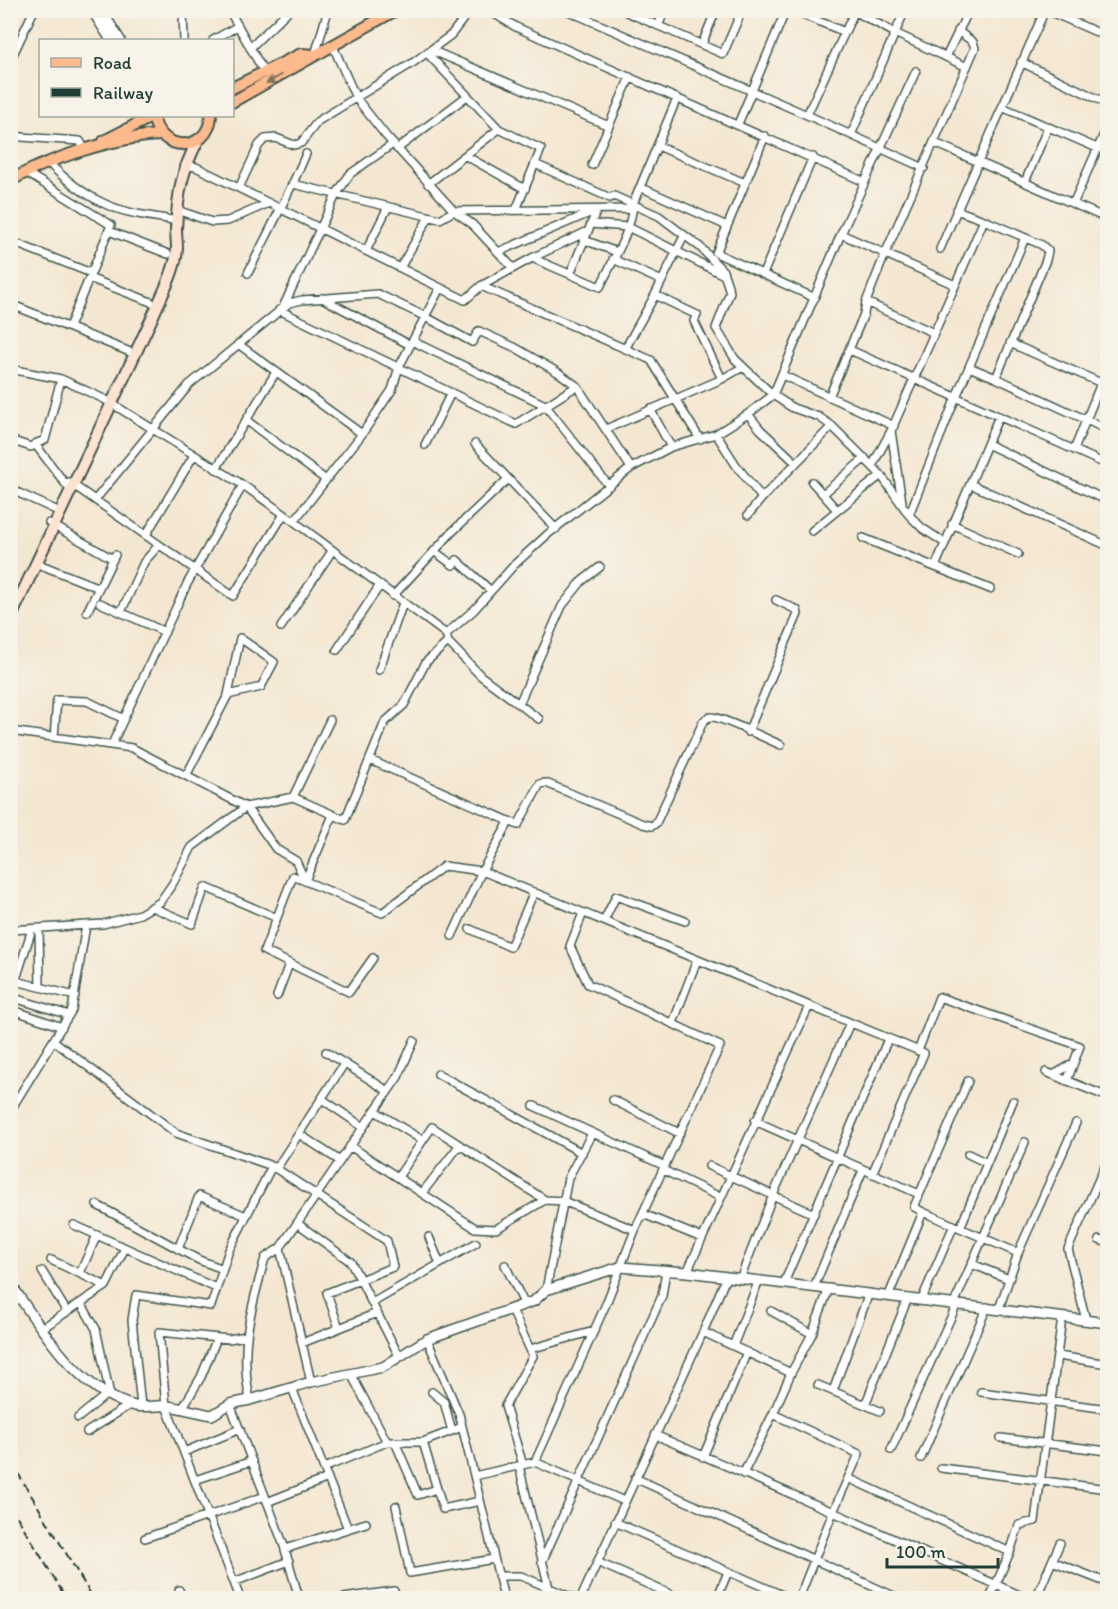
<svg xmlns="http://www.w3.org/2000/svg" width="1118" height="1609" viewBox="0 0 1118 1609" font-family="Itim,sans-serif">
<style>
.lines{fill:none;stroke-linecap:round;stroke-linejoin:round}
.minor-casing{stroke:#3f564c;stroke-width:10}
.tertiary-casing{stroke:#3f564c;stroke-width:12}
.secondary-casing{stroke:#3f564c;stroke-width:14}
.primary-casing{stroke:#3f564c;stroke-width:14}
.minor{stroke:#fff;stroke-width:7}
.tertiary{stroke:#fff;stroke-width:9}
.secondary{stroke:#fee3d1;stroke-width:10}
.primary{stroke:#fcba8d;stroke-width:10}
.rail{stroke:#1f3d34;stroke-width:2;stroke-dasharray:9 4.5;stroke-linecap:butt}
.oneway{fill:#82755c}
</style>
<rect width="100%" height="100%" fill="#f7f3e8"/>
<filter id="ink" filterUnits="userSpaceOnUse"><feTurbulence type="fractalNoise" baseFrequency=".0167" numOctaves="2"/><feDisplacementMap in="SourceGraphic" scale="12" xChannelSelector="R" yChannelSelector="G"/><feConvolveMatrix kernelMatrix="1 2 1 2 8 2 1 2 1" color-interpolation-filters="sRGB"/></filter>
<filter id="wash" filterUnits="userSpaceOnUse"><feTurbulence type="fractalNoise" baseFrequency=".008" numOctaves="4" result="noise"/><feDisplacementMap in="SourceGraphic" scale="24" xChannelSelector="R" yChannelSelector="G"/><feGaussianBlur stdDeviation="1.35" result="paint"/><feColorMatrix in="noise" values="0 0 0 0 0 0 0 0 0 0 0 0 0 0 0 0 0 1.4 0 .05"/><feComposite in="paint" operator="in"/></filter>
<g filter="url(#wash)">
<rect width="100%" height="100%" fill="#f4e7d2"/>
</g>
<g filter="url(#ink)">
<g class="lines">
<defs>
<path id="minor" d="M183 10 184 40
M229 10 264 72
M488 10 516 27 865 182
M566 10 807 115 924 168
M622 10 723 54 740 15
M791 10 845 32
M1046 10 1108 37
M10 11 11 10
M854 11 895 33 967 67
M658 26 665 10
M213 40 238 26
M702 44 716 10
M333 46 356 98 386 136 454 211 472 224 512 267
M250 48 289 10
M431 50 609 126
M427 53 499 129 541 149 516 210
M315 55 328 10
M946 57 969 10
M10 61 34 10
M1021 62 1108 104
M1002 107 1097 148
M807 115 855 10
M738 124 786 10
M10 132 21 137 80 141 85 150
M851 135 905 10
M765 136 716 253 815 298
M935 143 1108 219
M658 146 745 183
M397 149 467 96
M466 156 525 189
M49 163C63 178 84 194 103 203 125 214 153 216 177 221
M535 164 610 198 614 196 659 216 700 247 723 271 730 292 716 328 735 359 773 395 793 408 819 417 832 426 881 475 909 515 922 528 945 543
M185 165 196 167 465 300 481 286 532 258 600 287C612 261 631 233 633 204L677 98
M592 165 630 77
M25 172 111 225 69 327
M1025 182 1048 127
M293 184 440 219 454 211 633 209
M428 184 499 129
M640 187 727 226
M239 188 259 145 265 139 276 138 294 145 301 143 318 121 414 62 451 35 470 10
M1073 204 1108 125
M177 210 212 222 228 221 269 203
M956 210 984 220 1042 245 1048 251 1046 260 996 378 1108 430
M591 224 628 227 724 275
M109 231 168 254
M841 234 955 285
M584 240 617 252
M10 241 91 273
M940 249 1045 10
M366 251 388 207
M498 252 592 212
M532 258 588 231
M613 259 662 281
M400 268 429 217
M248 273C268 233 289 194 306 154
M570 274 597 210
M763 274 813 157
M89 278 151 302
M481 286 651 360 700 439
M655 295 697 315 694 321 722 379
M322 298 410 345
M866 302 934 333
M10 304 135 354
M284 305 336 195 350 174 393 144
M279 310 516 424 577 386
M412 341 545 405 609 486
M1010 343 1108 386
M238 344 362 434
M625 349 655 295 684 236
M850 350 1108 465
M969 367 996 378
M10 369 61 379 106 400 243 485 284 514 446 634
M782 375 894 426
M829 397 864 314 866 302 885 254 975 48 973 42 958 31
M650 409 671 447
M748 414 760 429 796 463
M246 420 326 480
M606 429 722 379 743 367
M716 434 736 465 762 498 832 426
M10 440 31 447 35 444 67 486
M35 444 45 440 61 379
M475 444 556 529
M987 444 1108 501
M425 445 451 393
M1074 450 1101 383
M872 466 891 431
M216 469 276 372
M69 482 233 596 284 514
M812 482 837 510
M970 484 1108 546
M10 489 60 512
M823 494 865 458
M95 500 189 385 289 303 302 300 378 294 424 316 472 342 479 331 516 348 559 373 577 386 631 468
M902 502 891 431 984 220
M748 515 762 498
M909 515 956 397 1025 238
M294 521 362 434 392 390 399 367 440 288
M49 523 113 559
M952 524 1018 554
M812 531 881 475
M146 535 194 455
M863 538 990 589
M434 551 453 565 457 560 491 591
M36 563 99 588
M935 567 999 416
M393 596 452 532 508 479
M100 603 165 632
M87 612 115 555
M121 612 144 562 159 545
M281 627 332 551
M448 642 481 676 539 719
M337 650 380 585
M379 670 403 603
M519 704 562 606 582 581 600 567
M10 731 132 748 246 807 276 849 296 861 305 881
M748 732 798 614 797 610 776 600
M54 737 57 700 87 701 124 719
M112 744 187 584 243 485
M370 760 518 825 540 784 546 783 643 824 652 826 656 823 703 722C706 719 707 717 711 717 720 716 769 740 781 745
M186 776 228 695 240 638 274 662 261 687 228 695
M293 797 330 720
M305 881 333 815
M152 907 192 924 205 887 277 918
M583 913 570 946 588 984 720 1046 635 1230 606 1304 535 1462 624 1501
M604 921 616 896 685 921
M39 928 40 987
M470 929 510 947 534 892
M10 930 103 924 140 914 160 902 173 883 192 847 246 807 293 797 345 820 385 722 404 705 426 662 448 642 446 634 474 610 515 564 548 534 631 468 671 447 716 434 748 414 773 395 841 234 916 71
M452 936 482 871 509 822
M373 958 349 992 264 951 293 876 382 913 444 866 482 871 924 1053 872 1174
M16 981 75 996
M277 996 289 964
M11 997 69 1015
M10 998 32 929
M10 1009 62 1027
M673 1023 697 960
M54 1041 176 1133 272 1166 387 1241 393 1267 327 1293 339 1328
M918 1051 939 997 1080 1046 1067 1081
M326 1052 388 1091
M1046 1072 1108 1097
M438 1074 582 1153
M1053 1075 1074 1063
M968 1081 914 1207 923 1212 1018 1253
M322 1099 363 1127
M613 1100 679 1133
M534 1106 665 1166
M10 1111 72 1010 86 925
M375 1111 422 1140
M755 1121 919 1194
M299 1134 340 1161
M350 1146 475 1228 496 1229 545 1200
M968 1154 987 1163
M709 1166 814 1214
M276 1169 344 1064
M663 1170 720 1197
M398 1177 432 1127 545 1200 563 1201 635 1230
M422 1193 459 1146
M97 1205 199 1260 223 1269
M643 1214 702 1238
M297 1223 351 1262 399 1356
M74 1225 216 1288
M960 1228 1013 1101
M429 1237 440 1264
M1099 1240 1108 1243
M280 1248 311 1382
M178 1249 199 1196 246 1216
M51 1260 106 1286
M972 1264 1009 1279
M505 1265 525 1305
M42 1271 67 1312
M687 1272 809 1006
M80 1273 97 1235
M740 1279 773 1195 850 1023
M784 1283 888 1039
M814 1287 863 1170
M546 1290 568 1178 592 1133
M889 1295 923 1212
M922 1299 954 1225
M81 1303 96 1329 110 1395
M372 1303 476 1243
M954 1304 1025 1142
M999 1309 1018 1253 1076 1123
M512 1310 533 1356 505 1406 523 1465
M771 1311 812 1334
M1086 1320 1068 1249 1108 1159
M41 1329 106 1286 125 1248
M703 1332 791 1373
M427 1339 459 1414 504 1598
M302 1343 377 1313
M733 1346 759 1280
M530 1349 594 1331
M1058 1356 1108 1364
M351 1374 387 1442H423L462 1427
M818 1385 880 1411
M292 1388 348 1529
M833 1391 869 1293
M432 1392 444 1402 452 1431
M981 1392 1108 1409
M250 1400C239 1347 251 1309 265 1258L280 1248 398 1077 414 1041
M230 1404 284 1546 299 1598
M865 1405 908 1298
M141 1406 132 1320 136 1295 211 1306 229 1250 272 1166
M182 1409 201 1377 217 1338
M773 1414 859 1454 833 1512 799 1598
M78 1418 107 1394
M87 1432 131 1404
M655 1435 833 1512 1026 1598
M1001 1438 1108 1451
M395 1442 418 1495 437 1489
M423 1442 443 1509 480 1501
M891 1450 957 1304
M184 1452 240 1429
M703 1457 747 1352
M921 1458 987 1307
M519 1466 549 1588
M324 1468 387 1442
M941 1468 1108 1489
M743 1474 773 1414 791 1373 812 1334 829 1288
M474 1476 535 1462
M635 1478 898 1598
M848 1478 1010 1552
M195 1480 252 1461
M267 1502 328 1478
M396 1506 410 1573 494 1559
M615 1522 789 1598
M145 1538 265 1496
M285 1549 366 1523
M1052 1561 1103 1581H1108
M542 1562 662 1296 666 1270
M597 1562 679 1598
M498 1576H521L573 1598
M234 1582 289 1561
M179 1590 182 1598
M240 1598 166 1406 159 1332 229 1339 246 1336
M343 1598 394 1591
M581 1598 703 1332 726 1278
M717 1598 728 1572
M990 1598 1010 1552 1019 1525 1035 1521 1062 1318
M1036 1598 1060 1543"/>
<path id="tertiary" d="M92 10 111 40
M101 10 120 40
M10 1283C41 1328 78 1392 135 1406 145 1408 157 1405 167 1406 182 1408 197 1412 212 1415L230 1404 250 1400 311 1382 383 1367 427 1339 534 1301 546 1290 620 1267 687 1272 1108 1323"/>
<path id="secondary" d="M10 619 152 318C161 296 176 271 177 248 177 242 176 235 176 229 178 192 181 173 198 140"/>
<path id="primary" d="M232 88 301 54 315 55
M232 102 396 10
M153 116C159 153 208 154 211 116
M104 141 153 116
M10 181C49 158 116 137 160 135"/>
</defs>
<!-- minor casing -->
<use href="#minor" class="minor-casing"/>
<!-- tertiary casing -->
<use href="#tertiary" class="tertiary-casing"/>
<!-- secondary casing -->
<use href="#secondary" class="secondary-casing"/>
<!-- primary casing -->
<use href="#primary" class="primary-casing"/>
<!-- minor -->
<use href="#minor" class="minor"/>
<!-- tertiary -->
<use href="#tertiary" class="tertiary"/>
<!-- secondary -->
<use href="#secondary" class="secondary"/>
<!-- primary -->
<use href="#primary" class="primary"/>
<!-- rail -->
<path class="rail" d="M10 1460 93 1598
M10 1505 66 1598"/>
</g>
<!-- one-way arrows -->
<defs><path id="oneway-solid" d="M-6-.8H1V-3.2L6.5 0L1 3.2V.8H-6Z" transform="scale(1.5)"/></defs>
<use class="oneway" href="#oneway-solid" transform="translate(274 79) rotate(150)"/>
</g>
<!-- margin -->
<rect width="1118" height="1609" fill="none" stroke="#f7f3e8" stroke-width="36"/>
<!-- legend -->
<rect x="39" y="39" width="195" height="78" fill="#f7f3e8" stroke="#a1aaa0" stroke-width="1.5"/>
<rect x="51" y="58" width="30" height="9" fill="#fcba8d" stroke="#a1aaa0" stroke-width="1.5"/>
<text x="93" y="69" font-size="18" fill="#1f3d34">Road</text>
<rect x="51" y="88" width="30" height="9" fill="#1f3d34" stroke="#a1aaa0" stroke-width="1.5"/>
<text x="93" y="99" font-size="18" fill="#1f3d34">Railway</text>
<!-- scale -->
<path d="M887 1558v9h111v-9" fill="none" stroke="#1f3d34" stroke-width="3"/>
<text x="896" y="1558" font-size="18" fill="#1f3d34" stroke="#f7f3e8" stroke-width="4.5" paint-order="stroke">100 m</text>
</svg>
